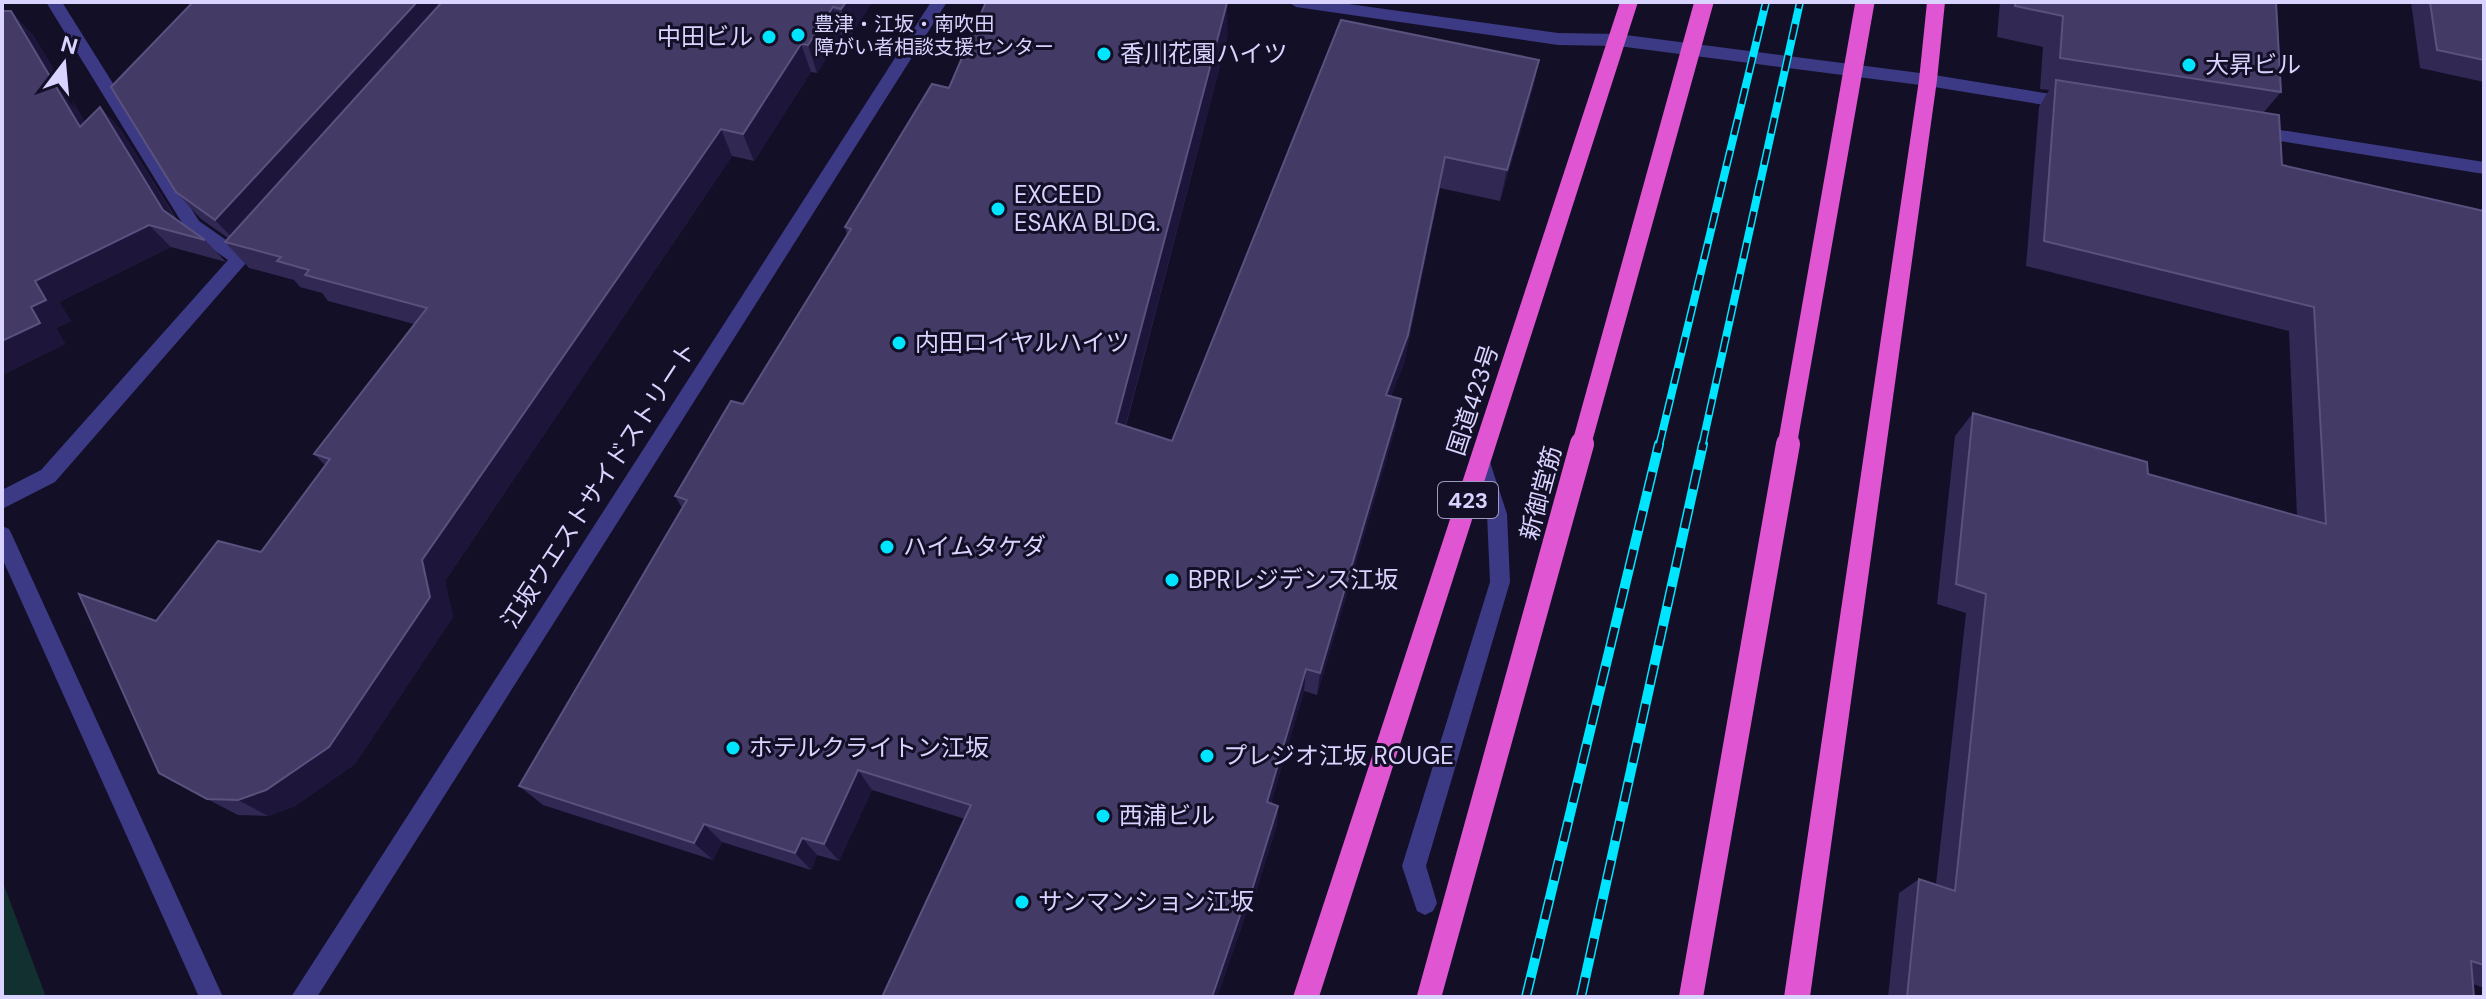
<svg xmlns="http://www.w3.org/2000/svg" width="2486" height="999" viewBox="0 0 2486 999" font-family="'DM Sans','Noto Sans JP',sans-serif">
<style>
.green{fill:#12302f}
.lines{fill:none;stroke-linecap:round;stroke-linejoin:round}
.minor{fill:#3d3a85;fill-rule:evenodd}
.tertiary{fill:#3d3a85;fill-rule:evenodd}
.trunk{fill:#e055d1;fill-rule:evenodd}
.rail-far1-casing{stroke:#00e5ff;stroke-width:8}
.rail-casing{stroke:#00e5ff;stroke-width:10}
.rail-far1{stroke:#130f26;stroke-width:5;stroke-dasharray:16;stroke-linecap:butt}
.rail{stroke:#130f26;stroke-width:7;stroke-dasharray:20;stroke-linecap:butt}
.trunk-bridge-far1{stroke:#e055d1;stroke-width:19}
.trunk-bridge{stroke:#e055d1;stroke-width:24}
.wall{fill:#312854}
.shaded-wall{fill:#1d163a}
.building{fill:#433a66;stroke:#5a527e;stroke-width:2}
.poi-dot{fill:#00e5ff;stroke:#130f26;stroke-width:3}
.labels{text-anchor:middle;stroke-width:6;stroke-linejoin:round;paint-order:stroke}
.far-poi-label{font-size:20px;fill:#d9d4ff;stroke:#130f26;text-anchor:start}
.shield{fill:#130f26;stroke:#9e99be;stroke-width:2}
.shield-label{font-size:22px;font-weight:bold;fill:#d9d4ff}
.poi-label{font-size:24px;fill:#d9d4ff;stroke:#130f26;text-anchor:start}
.street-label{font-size:24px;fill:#d9d4ff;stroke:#130f26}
</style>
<rect width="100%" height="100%" fill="#130f26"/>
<!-- green -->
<path class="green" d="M2 880 46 997H2Z"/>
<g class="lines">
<!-- minor -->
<path class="minor" d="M46 2H62L199 221 239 249 252 234H264L267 239 55 482 2 509V490L41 470 228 260 187 231Z
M1480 454 1487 456 1490 462 1507 514 1510 582 1426 866 1437 903 1433 911 1425 915 1417 911 1402 866 1490 582 1487 514 1470 462 1473 456Z
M2 526 9 529 12 535 223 997H199L2 558Z"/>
<!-- tertiary -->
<path class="tertiary" d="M931 2H947L317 997H291Z
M1288 2H1334L1558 33 1618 34 1928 74 2069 97 2077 103 2069 109 1928 86 1618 46 1558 45 1296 7Z
M2255 126 2484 162V174L2249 136 2247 132 2249 128Z"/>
<!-- trunk -->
<path class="trunk" d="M1620 2H1638L1319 997H1293Z
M1927 2H1945L1937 80 1810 997H1784L1919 80Z"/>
<defs>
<path id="rail-far1" d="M1659 446 1766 2
M1702 446 1800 2"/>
<path id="rail" d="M1526 997 1659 444
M1581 997 1703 444"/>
</defs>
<!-- rail-far1 casing -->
<use href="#rail-far1" class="rail-far1-casing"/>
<!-- rail casing -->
<use href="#rail" class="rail-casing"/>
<!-- rail-far1 -->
<use href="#rail-far1" class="rail-far1"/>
<!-- rail -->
<use href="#rail" class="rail"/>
<!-- trunk-bridge-far1 -->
<path class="trunk-bridge-far1" d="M1581 446 1704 2
M1787 446 1865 2"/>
<!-- trunk-bridge -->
<path class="trunk-bridge" d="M1429 997 1582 444
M1691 997 1788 444"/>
</g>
<!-- wall -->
<path class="wall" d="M193 2H872L850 37 841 35 817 73 811 72 754 161 732 156 445 581 453 617 355 764 295 806 268 816 238 815 207 799 156 621 261 552 325 465 314 454 414 324 328 301 322 293 300 287 294 280 249 268 225 242 228 238 201 219 176 192Z
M2000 2H2276L2281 92 2264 112 2282 165 2484 211V988L2473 984 2474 997H1888L1899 893 1919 879 1936 884 1966 613 1937 604 1955 436 1973 413 2148 474 2297 516 2289 331 2026 266 2039 107 2049 90 2040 89 2043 47 1997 37Z
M2411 2H2484V82L2420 68Z
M2 11 33 35 85 122 100 107 121 130 177 220 205 240 226 262 171 247 59 302 71 321 56 328 65 344 2 375Z
M1341 20 1539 60 1532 92 1500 201 1440 188 1404 363 1391 396 1396 426 1317 695 1304 691 1271 803 1278 806 1277 824 1251 908H1248L1217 997H882L965 819 872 790 839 861 817 855 811 870 722 842 713 860 543 805 519 786 682 508 675 496 743 404 847 235 845 227 949 88 1228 35 1126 426 1172 441Z"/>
<!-- shaded-wall -->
<path class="shaded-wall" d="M417 2H460L240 246 215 220Z
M846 2H872L850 37 841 9Z
M1227 3 1228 35 1119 450 1116 423Z
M833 7 841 35 817 73 808 45Z
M11 11 33 35 102 150 80 127Z
M801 44 811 72 754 161 743 134Z
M1539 60 1532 92 1500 201 1507 170Z
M100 107 121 130 184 233 163 210Z
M721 129 732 156 445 581 453 617 355 764 295 806 268 816 238 800 422 560Z
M1445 157 1404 363 1381 422 1386 395Z
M149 225 171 247 59 302 71 321 56 328 65 344 2 375V341L31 307 35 281Z
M1401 399 1396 426 1317 695 1320 673Z
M1306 669 1304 691 1266 820 1267 802Z
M858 770 872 790 839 861 824 844Z
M1278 806 1277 824 1251 908V893Z
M704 824 722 842 713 860 694 843Z
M802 838 817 855 811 870 795 853Z
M1248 892V908L1217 997H1212Z"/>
<!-- building -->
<path class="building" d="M193 2H417L215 220 176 192 111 87Z
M442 2H846L841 9 833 7 808 45 801 44 743 134 721 129 422 560 430 597 329 747 266 790 238 800 207 799 159 773 79 594 156 621 218 541 261 552 330 459 314 454 427 308 305 275 309 270 277 261 281 257 225 242Z
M986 2H1217L1227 3 1116 423 1172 441 1341 20 1539 60 1507 170 1445 157 1408 335 1386 395 1401 399 1320 673 1306 669 1267 802 1278 806 1251 893 1248 892 1212 997H882L971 805 858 770 824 844 802 838 795 853 704 824 694 843 519 786 687 500 675 496 731 401 743 404 851 229 845 227 932 84 949 88Z
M2015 2H2276L2281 92 2060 58 2063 16 2015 6Z
M2430 2H2484V60L2437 50Z
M2 11H11L80 127 100 107 163 210 205 240 149 225 35 281 46 300 31 307 40 323 2 341Z
M2056 80 2279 115 2282 165 2484 211V965L2471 961 2474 997H1907L1919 879 1955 891 1986 594 1956 584 1973 413 2147 462 2148 474 2326 524 2314 307 2044 241Z"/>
<!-- markers -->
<g class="poi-dot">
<circle cx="798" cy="35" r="8"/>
<circle cx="769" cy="37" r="8"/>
<circle cx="1104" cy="54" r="8"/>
<circle cx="2189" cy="65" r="8"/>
<circle cx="998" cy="209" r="8"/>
<circle cx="899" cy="343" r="8"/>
<circle cx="887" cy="547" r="8"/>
<circle cx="1172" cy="580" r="8"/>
<circle cx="733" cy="748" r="8"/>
<circle cx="1207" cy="756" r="8"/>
<circle cx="1103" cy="816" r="8"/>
<circle cx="1022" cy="902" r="8"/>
</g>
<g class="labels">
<!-- far-poi labels -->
<g class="far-poi-label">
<text x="814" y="31">豊津・江坂・南吹田<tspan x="814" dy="23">障がい者相談支援センター</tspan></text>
</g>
<!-- shield labels -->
<rect class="shield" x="1438" y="482" width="60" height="36" rx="6"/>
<g class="shield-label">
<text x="1468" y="508">423</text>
</g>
<!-- poi labels -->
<g class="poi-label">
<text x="753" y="45" text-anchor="end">中田ビル</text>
<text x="1120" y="62">香川花園ハイツ</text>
<text x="2205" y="73">大昇ビル</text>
<text x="1014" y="203">EXCEED<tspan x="1014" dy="28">ESAKA BLDG.</tspan></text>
<text x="915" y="351">内田ロイヤルハイツ</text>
<text x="903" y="555">ハイムタケダ</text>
<text x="1188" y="588">BPRレジデンス江坂</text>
<text x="749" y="756">ホテルクライトン江坂</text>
<text x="1223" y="764">プレジオ江坂 ROUGE</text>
<text x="1119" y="824">西浦ビル</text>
<text x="1038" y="910">サンマンション江坂</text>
</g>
<!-- street labels -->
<g class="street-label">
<text transform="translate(1473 400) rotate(-72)" y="8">国道423号</text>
<text transform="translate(599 485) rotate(-57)" y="8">江坂ウエストサイドストリート</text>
<text transform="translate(1541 493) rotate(-75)" y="8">新御堂筋</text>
</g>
</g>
<!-- border -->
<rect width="2486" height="999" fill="none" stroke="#d9d4ff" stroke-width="8"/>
<!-- north arrow -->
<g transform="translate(64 64) rotate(16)" stroke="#130f26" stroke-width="6" paint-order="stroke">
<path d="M0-6L14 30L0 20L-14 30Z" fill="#d9d4ff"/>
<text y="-12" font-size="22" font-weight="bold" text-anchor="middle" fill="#d9d4ff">N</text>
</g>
</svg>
